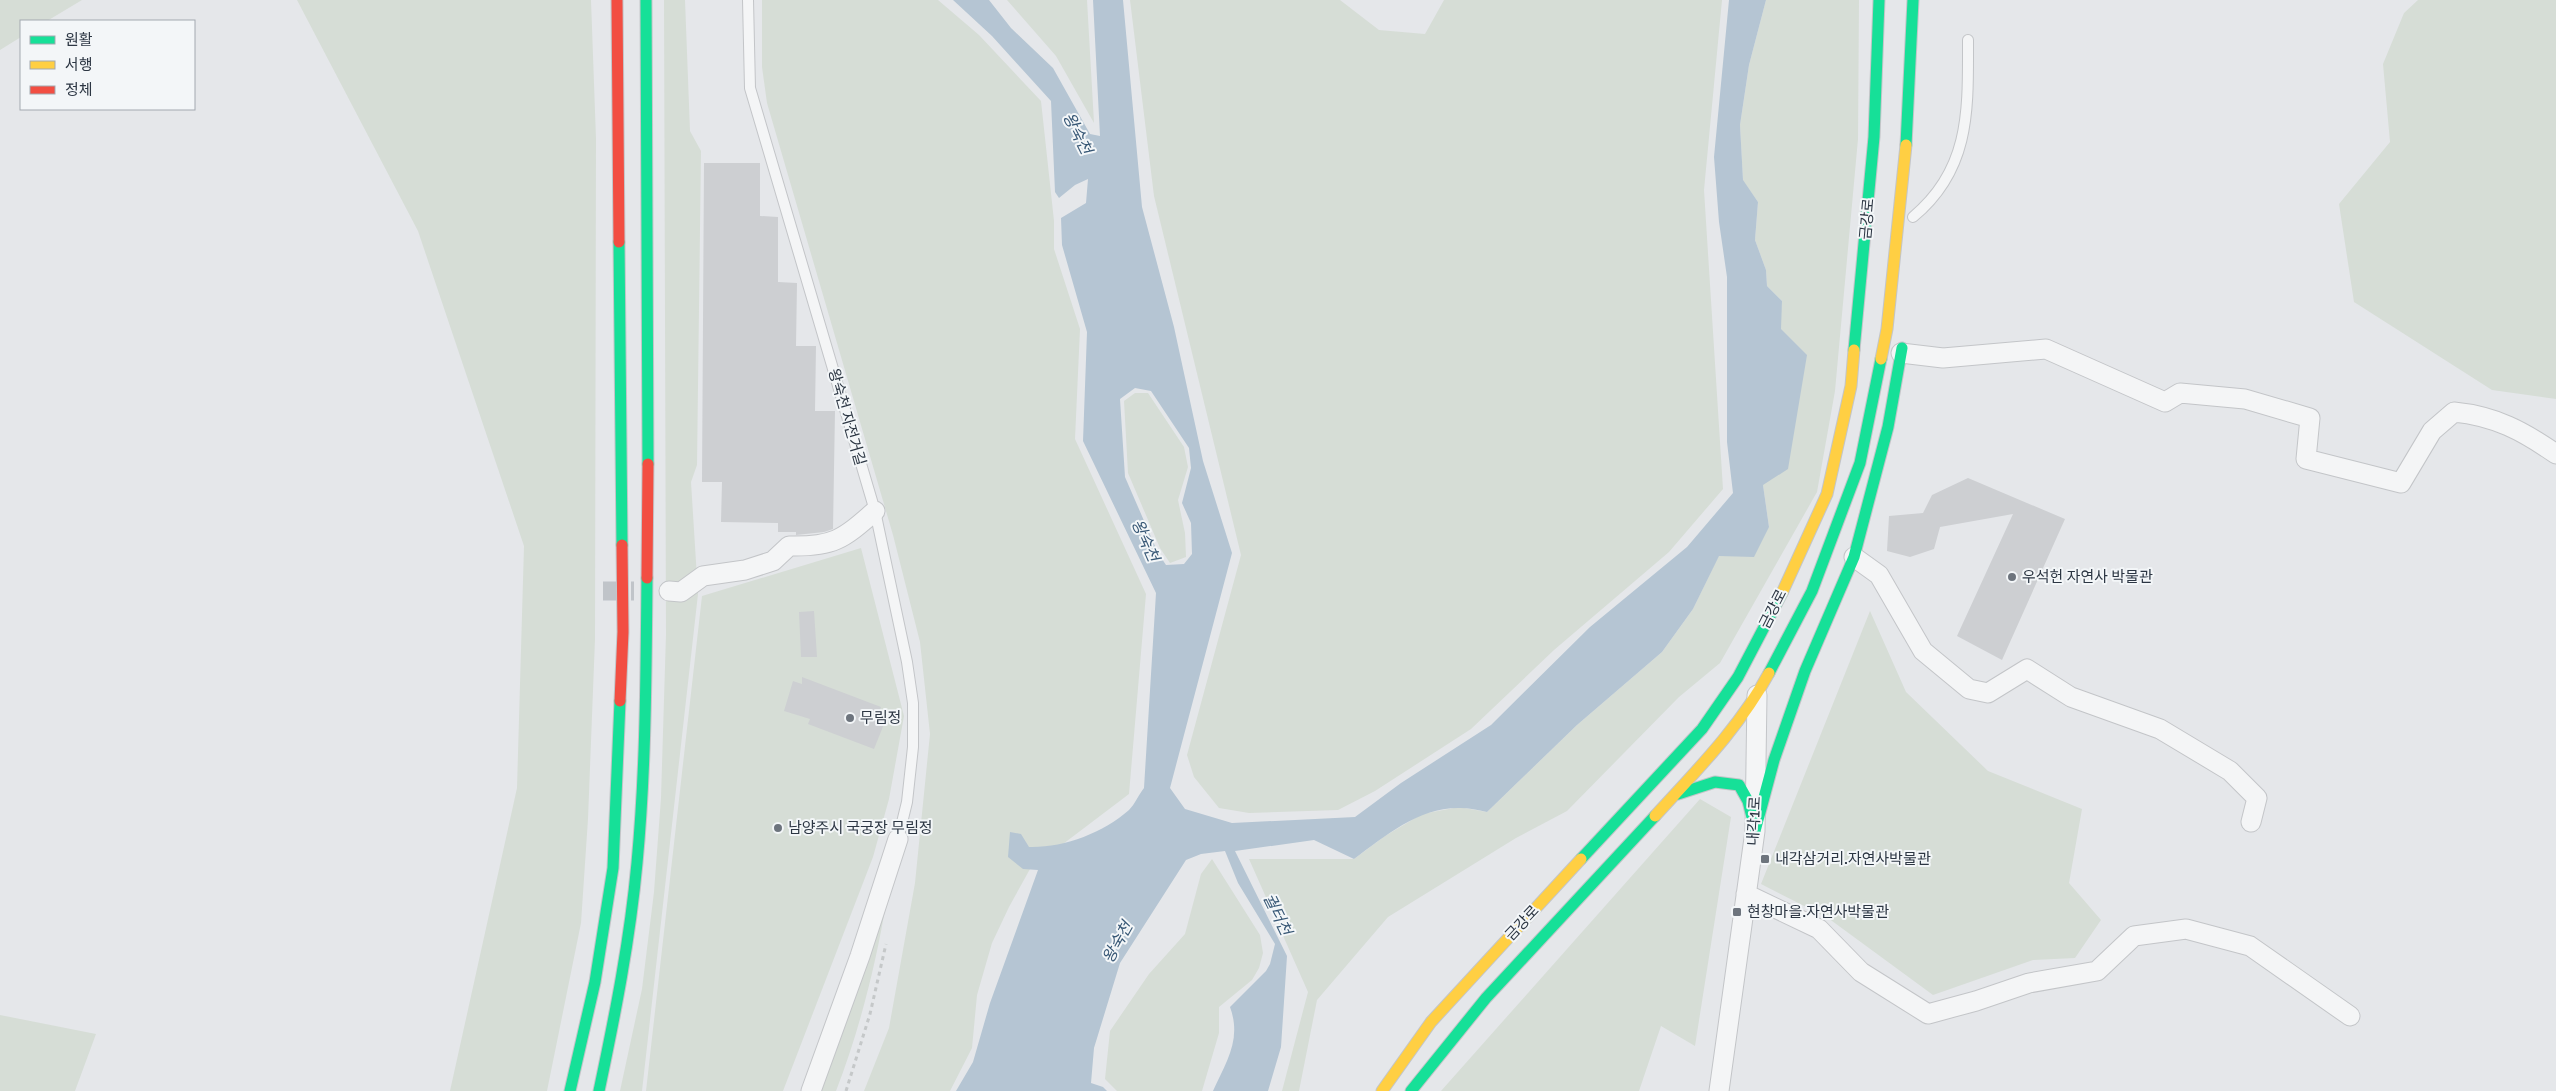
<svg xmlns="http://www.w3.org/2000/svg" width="2556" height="1091" viewBox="0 0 2556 1091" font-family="Signika,'Noto Sans KR',sans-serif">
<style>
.green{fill:#d6ddd6}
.water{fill:#b5c5d3;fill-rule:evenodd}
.building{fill:#cdcfd2}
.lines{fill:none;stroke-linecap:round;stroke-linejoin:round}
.street-tunnel{stroke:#c0c4c9;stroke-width:19;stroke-dasharray:19 9;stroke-linecap:butt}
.lane-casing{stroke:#c3c5c8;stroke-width:12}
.street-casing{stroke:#c3c5c8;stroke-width:21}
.fast-casing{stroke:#c3c5c8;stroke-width:13}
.slow-casing{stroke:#c3c5c8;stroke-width:13}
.jam-casing{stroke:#c3c5c8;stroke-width:13}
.path{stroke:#c5c8c9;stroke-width:3;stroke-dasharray:4 4;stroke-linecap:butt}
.lane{stroke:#f4f5f6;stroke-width:10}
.street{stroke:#f4f5f6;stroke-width:19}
.fast{stroke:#16e098;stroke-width:11}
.slow{stroke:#ffcf43;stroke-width:11}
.jam{stroke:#f24e42;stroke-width:11}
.poi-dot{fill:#6d747d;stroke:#f3f6f8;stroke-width:2}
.labels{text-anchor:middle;stroke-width:4;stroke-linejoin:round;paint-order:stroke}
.street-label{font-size:15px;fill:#2c3643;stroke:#f3f6f8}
.poi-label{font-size:15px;fill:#2c3643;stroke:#f3f6f8;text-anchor:start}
.water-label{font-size:16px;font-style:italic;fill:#375775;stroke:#f3f6f8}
</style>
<rect width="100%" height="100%" fill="#e5e7ea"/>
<!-- green -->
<path class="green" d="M0 0H82L47 21H21V37L0 50Z
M297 0H591L596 139 595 639 588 819 581 923 547 1091H450L517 788 524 546 418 231Z
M664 0H685L690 131 701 151 697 465 691 482 698 594 642 1091H620L642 989 654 892 661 798 666 634Z
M762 0H938L979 35 1041 101 1054 221V249L1080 329 1075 439 1146 594 1129 794 1030 869 1009 907 992 943 977 995 972 1048 950 1091H864L889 1028 915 883 930 734 920 642 893 535 767 103 762 67Z
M1007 0H1087L1094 123 1056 56Z
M1130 0H1340L1379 30 1425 34 1444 0H1722L1704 190 1723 489 1669 552 1554 650 1471 729 1375 791 1338 810 1249 813 1219 808 1194 777 1187 755 1241 555 1154 196Z
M1766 0H1859L1858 139 1835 391 1817 492 1720 663 1679 697 1567 811 1516 838 1388 917 1317 1000 1299 1091H1282L1308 992 1249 859H1354L1385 836 1422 814 1459 807 1487 812 1577 725 1662 652 1693 609 1719 555 1769 527 1763 485 1782 301 1767 286 1766 270 1755 240 1758 202 1743 181 1740 125 1749 65Z
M2418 0H2556V399L2492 390 2354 302 2339 204 2390 142 2383 64 2404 13Z
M1135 393H1148L1184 447 1188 467 1178 500 1185 533 1186 557 1170 563 1160 548 1128 473 1124 401Z
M861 548 904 716 889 799 873 857 783 1091H646L702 596Z
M1870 611 1906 692 1988 771 2082 809 2069 883 2101 920 2075 958 2033 960 1933 995 1828 918 1761 884Z
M1700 799 1731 817 1695 1046 1661 1026 1639 1091H1441Z
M1212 859 1260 935 1263 953 1259 968 1252 980 1219 1007V1033L1202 1091H1117L1105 1079 1110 1031 1149 974 1185 934 1201 874Z
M887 898C876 964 860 1029 836 1091H821Z
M0 1015 96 1034 75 1091H0Z"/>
<!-- water -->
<path class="water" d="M953 0H989L1011 28 1053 68 1090 134 1100 136 1093 0H1123L1142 207 1174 327 1203 461 1232 553 1170 788 1185 809 1232 823 1355 817 1401 783 1491 725 1590 627 1687 547 1733 493 1727 442V277L1719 222 1714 157 1729 0H1766L1749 65 1740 125 1743 180 1758 202 1755 240 1766 270 1767 286 1782 301 1781 329 1807 355 1788 469 1763 485 1769 527 1754 557 1719 556 1693 609 1662 652 1577 725 1487 812C1478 810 1469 808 1460 808 1419 807 1385 836 1354 859L1314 840 1235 851 1287 956 1281 1047 1268 1091H1213C1226 1062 1242 1040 1230 1007L1266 971 1270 964 1275 944 1238 883 1225 851 1201 854 1186 860 1120 963 1094 1048 1091 1083 1103 1087 1107 1091H956L973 1062 990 1003 1038 870 1023 869 1008 857 1010 832 1021 834 1029 847C1063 848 1103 833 1129 810 1135 804 1139 794 1144 788L1156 593 1083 441 1087 332 1062 245 1061 218 1086 203 1088 179 1075 185 1059 198 1055 192 1051 101 992 36ZM1135 388 1151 391 1189 448 1191 468 1182 503 1191 523 1192 554 1184 564 1166 565 1158 553 1125 477 1120 399Z"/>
<!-- building -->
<path class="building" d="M704 163H760V216L778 217V282L797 283 796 346H816L815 411H835L833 529 824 532 796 535V532H778V523L721 522 722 482H702Z
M1968 478 2065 519 2002 660 1957 636 2013 514 1940 527 1934 549 1910 557 1887 551 1889 516 1923 513 1932 495Z
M814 611 817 657H801L799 612Z
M802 677 881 707 876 721 884 724 874 749 808 724 810 719 784 711 793 681 802 684Z"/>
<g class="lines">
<!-- street-tunnel -->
<path class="street-tunnel" d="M603 591H634"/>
<defs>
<path id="lane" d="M748 0 750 88 875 511 907 662 913 703V747L907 802 898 839
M1913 217C1971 169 1968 109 1968 40"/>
<path id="street" d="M1901 353 1943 358 2046 349 2165 402 2180 393 2245 399 2310 418 2306 459 2401 483 2432 431 2454 412C2495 416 2523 431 2556 454
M1854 557 1879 575 1923 651 1969 689 1988 693 2027 669 2071 697 2160 729 2230 771 2257 798 2251 822
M669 591 681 592 703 576 745 570 773 561 789 546C833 547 842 540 875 511
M1746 894 1819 929 1861 972 1928 1014 1976 1001 2029 983 2097 971 2134 936 2186 929 2250 946 2350 1016
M811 1091 860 956 898 839
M1719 1091 1755 831 1757 695"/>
<path id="fast" d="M646 0 648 464
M1906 145 1913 0
M619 242 622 545
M1854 350 1874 137 1879 0
M1769 673 1812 591 1860 463 1881 359
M1678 794 1715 782 1739 785 1748 801 1755 830
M1755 831 1774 760 1805 671 1854 557 1888 427 1902 348
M1581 859 1702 729 1738 677 1782 593
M570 1091 595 982 613 868 620 701
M599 1091C615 1015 630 940 637 863 646 768 646 673 647 578
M1411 1091 1486 998 1655 816"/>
<path id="slow" d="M1881 359 1887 329 1906 145
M1782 593 1827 494 1851 386 1854 350
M1655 816C1696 771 1740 727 1769 673
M1382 1091 1431 1022 1581 859"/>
<path id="jam" d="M617 0 619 242
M647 578 648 464
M620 701 623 632 622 545"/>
</defs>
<!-- lane casing -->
<use href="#lane" class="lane-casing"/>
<!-- street casing -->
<use href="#street" class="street-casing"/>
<!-- fast casing -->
<use href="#fast" class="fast-casing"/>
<!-- slow casing -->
<use href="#slow" class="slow-casing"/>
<!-- jam casing -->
<use href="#jam" class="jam-casing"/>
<!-- path -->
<path class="path" d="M846 1091 870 1014 886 944"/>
<!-- lane -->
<use href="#lane" class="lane"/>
<!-- street -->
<use href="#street" class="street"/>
<!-- fast -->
<use href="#fast" class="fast"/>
<!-- slow -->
<use href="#slow" class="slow"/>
<!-- jam -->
<use href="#jam" class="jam"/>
</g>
<!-- markers -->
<g class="poi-dot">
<circle cx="2012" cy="577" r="5"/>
<circle cx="850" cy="718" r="5"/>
<circle cx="778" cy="828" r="5"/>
<rect x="1760" y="854" width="10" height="10" rx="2.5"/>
<rect x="1732" y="907" width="10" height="10" rx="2.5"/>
</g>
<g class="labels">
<!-- street labels -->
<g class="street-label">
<text transform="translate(1867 219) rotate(-85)" y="5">금강로</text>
<text transform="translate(847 417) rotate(74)" y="5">왕숙천 자전거길</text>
<text transform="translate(1773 609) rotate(-63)" y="5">금강로</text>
<text transform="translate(1754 821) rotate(-87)" y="5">내각1로</text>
<text transform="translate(1522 923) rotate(-47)" y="5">금강로</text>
</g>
<!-- poi labels -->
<g class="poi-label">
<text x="2022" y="582">우석헌 자연사 박물관</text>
<text x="860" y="723">무림정</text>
<text x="788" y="833">남양주시 국궁장 무림정</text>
<text x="1775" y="864">내각삼거리.자연사박물관</text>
<text x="1747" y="917">현창마을.자연사박물관</text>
</g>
<!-- water labels -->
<g class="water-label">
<text transform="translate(1078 133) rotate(63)" y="6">왕숙천</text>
<text transform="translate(1146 540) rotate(66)" y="6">왕숙천</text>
<text transform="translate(1278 914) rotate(64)" y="6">궐터천</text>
<text transform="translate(1117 942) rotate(-61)" y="6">왕숙천</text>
</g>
</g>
<!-- legend -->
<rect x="20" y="20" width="175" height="90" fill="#f3f6f8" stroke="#a3a9b0"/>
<rect x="30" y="36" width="25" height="8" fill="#16e098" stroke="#a3a9b0"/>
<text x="65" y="45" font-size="15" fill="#2c3643">원활</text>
<rect x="30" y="61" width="25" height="8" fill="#ffcf43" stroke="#a3a9b0"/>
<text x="65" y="70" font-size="15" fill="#2c3643">서행</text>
<rect x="30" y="86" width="25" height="8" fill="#f24e42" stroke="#a3a9b0"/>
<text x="65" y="95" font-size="15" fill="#2c3643">정체</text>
</svg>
